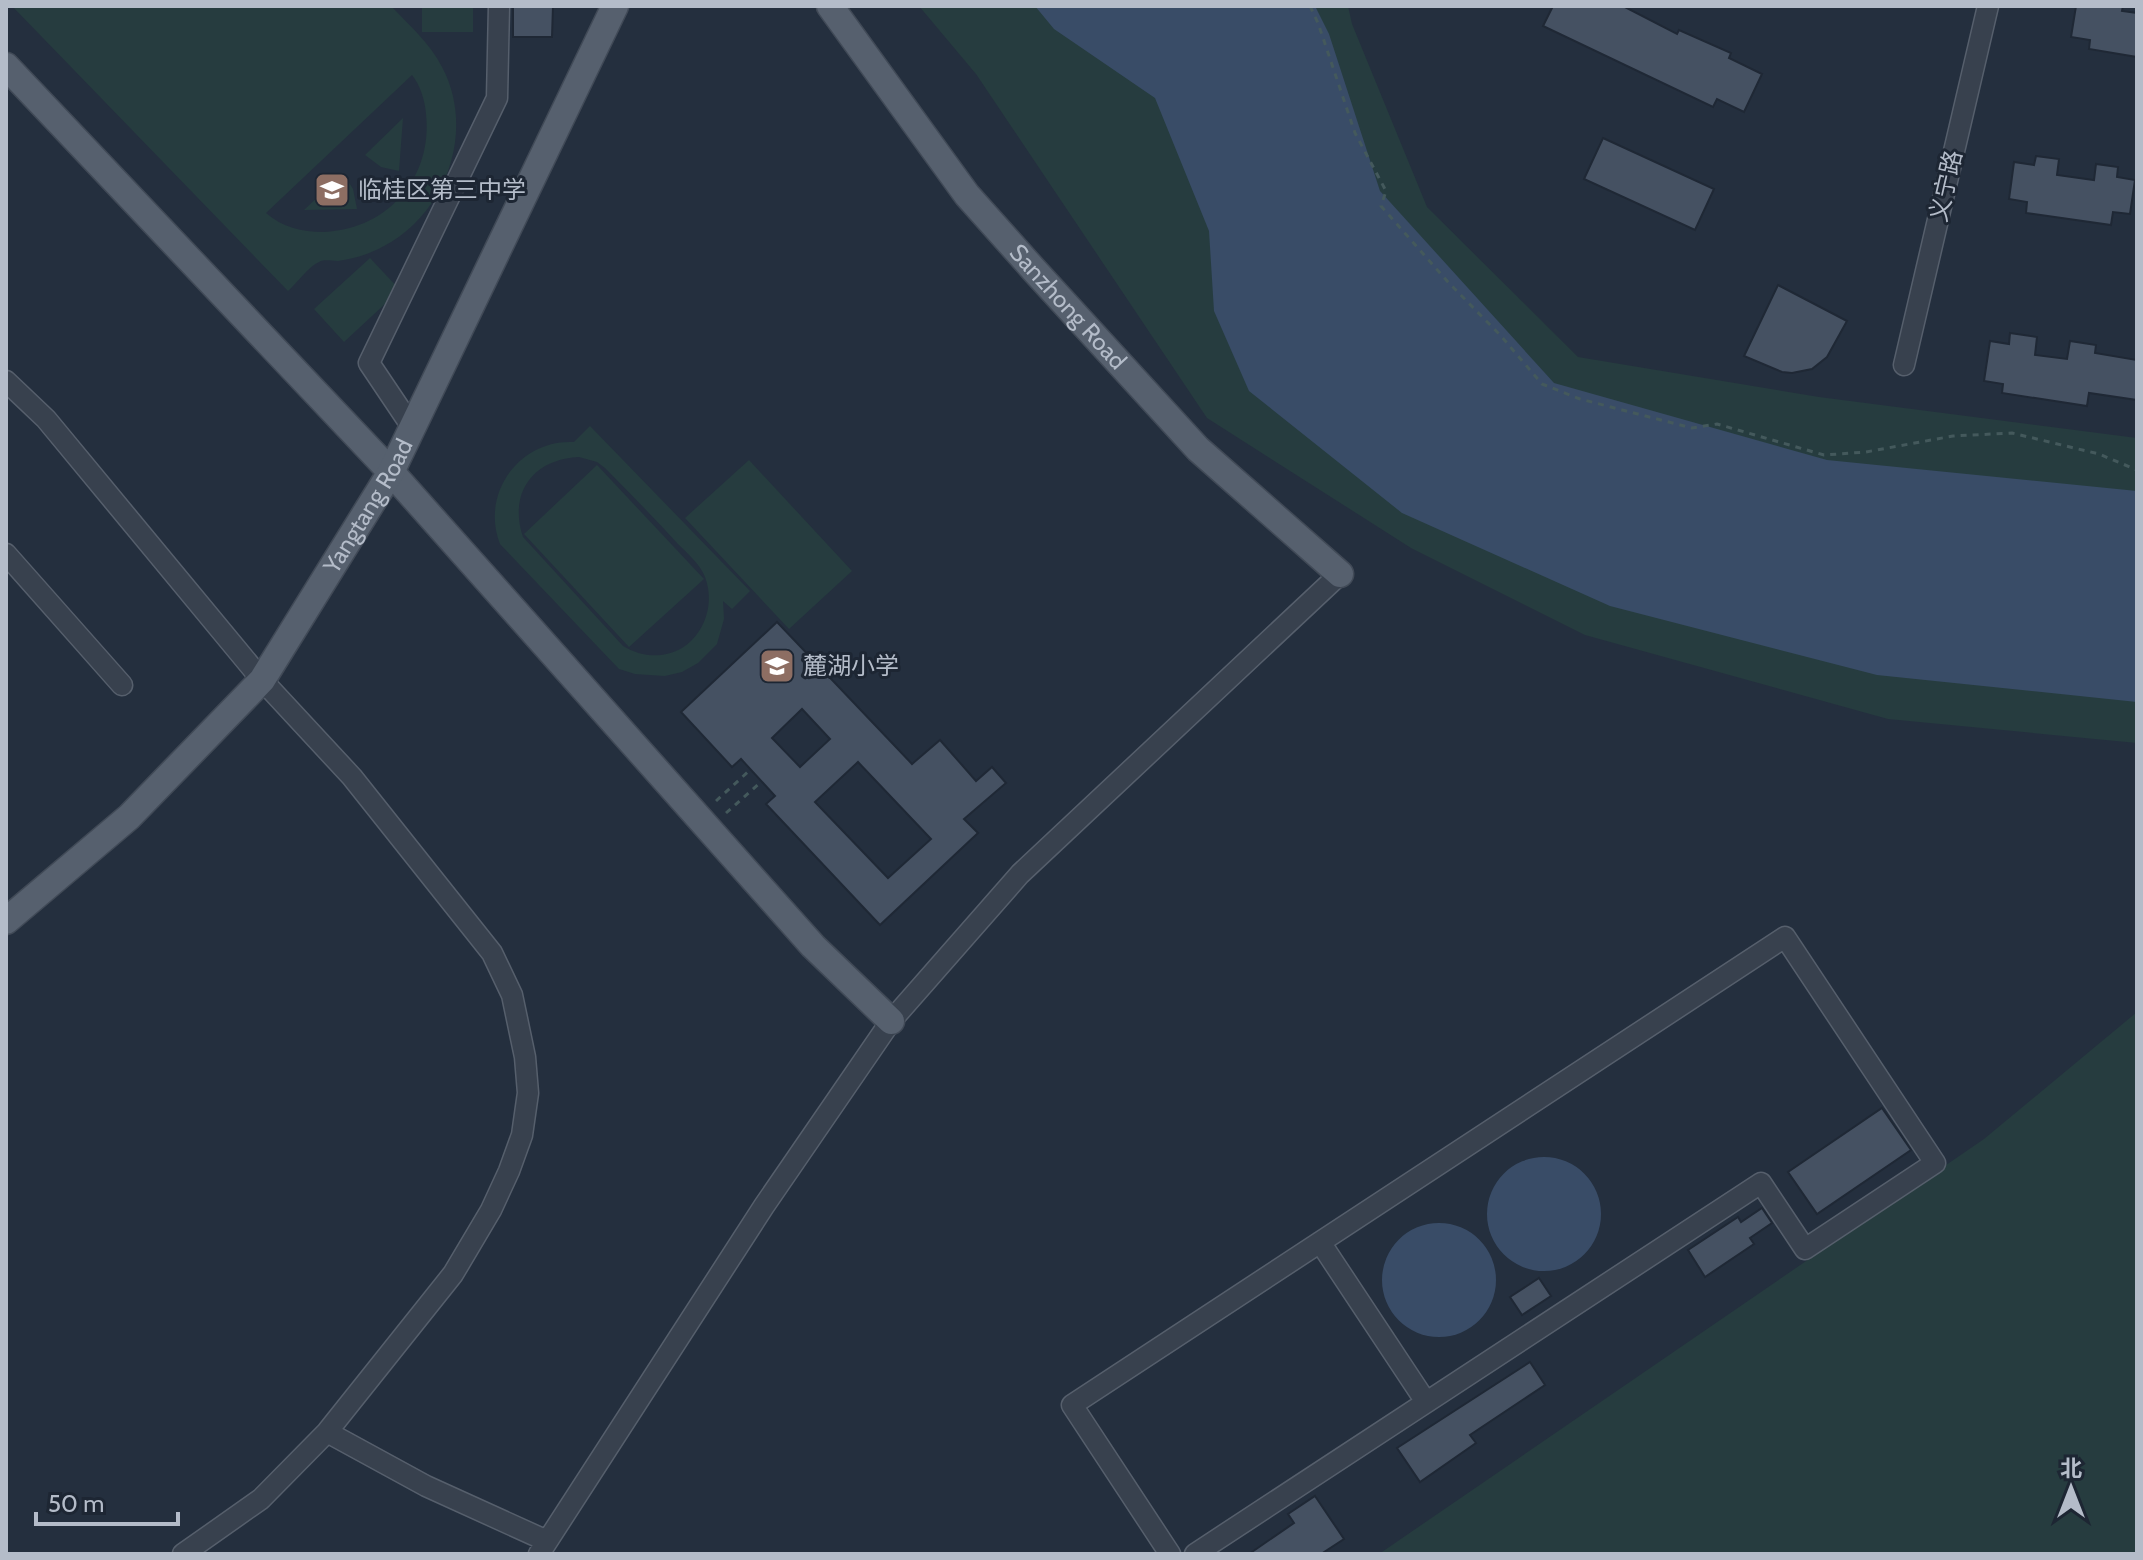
<svg xmlns="http://www.w3.org/2000/svg" width="2143" height="1560" viewBox="0 0 2143 1560" font-family="Cabin,'Noto Sans SC',sans-serif">
<style>
.green{fill:#263c3f;fill-rule:evenodd}
.water{fill:#394c67}
.building{fill:#455162;stroke:#1f2835;stroke-width:2;fill-rule:evenodd}
.lines{fill:none;stroke-linecap:round;stroke-linejoin:round}
.minor-casing{stroke:#565f6c;stroke-width:23}
.major-casing{stroke:#414a57;stroke-width:29}
.path{stroke:#44595c;stroke-width:3;stroke-dasharray:6 6;stroke-linecap:butt}
.minor{stroke:#38414e;stroke-width:20}
.major{stroke:#56606e;stroke-width:26}
.labels{text-anchor:middle;stroke-width:6;stroke-linejoin:round;paint-order:stroke}
.street-label{font-size:24px;fill:#b4bcc9;stroke:#1d2633}
.poi-label{font-size:24px;fill:#b4bcc9;stroke:#1d2633;text-anchor:start}
</style>
<rect width="100%" height="100%" fill="#242f3e"/>
<!-- green -->
<path class="green" d="M12 6H391C409 25 430 43 442 67 476 130 446 214 384 246 370 254 353 259 338 261 332 261 324 259 319 262 308 267 297 283 288 291ZM412 75C420 85 425 100 426 114 433 178 387 230 323 232 302 232 282 227 266 213Z
M422 6H473V32H422Z
M919 6H1348L1352 24 1427 207 1578 357 1819 397 2137 438V743L1888 719 1585 635 1411 548 1207 418 976 74Z
M403 118 399 171 381 167 365 155Z
M343 173 353 189 357 209 304 210Z
M370 258 400 290 344 342 314 309Z
M590 426 750 591 732 609 723 601 724 619 717 644 698 663 682 672 665 676 635 674 619 669 500 544C480 493 520 439 574 442ZM579 457 597 462 605 468C630 493 654 518 678 544 688 554 700 564 705 577 715 603 705 634 682 648 663 659 641 657 623 646L523 537C508 492 534 459 579 457Z
M749 460 852 571 789 629 685 518Z
M597 465 704 579 629 647 524 534Z
M2137 1012V1554H1379L1984 1139Z"/>
<!-- water -->
<path class="water" d="M1035 6H1315L1329 34 1380 191 1554 383 1827 460 2137 491V702L1877 675 1610 606 1402 513 1249 391 1214 311 1209 231 1155 98 1054 29Z
M1487 1214a57 57 0 1 1 114 0a57 57 0 1 1-114 0Z
M1382 1280a57 57 0 1 1 114 0a57 57 0 1 1-114 0Z"/>
<!-- building -->
<path class="building" d="M513 6H553L552 37H513Z
M1553 6H1623L1677 34 1679 30 1731 53 1729 58 1762 74 1744 112 1717 99 1713 107 1543 26Z
M2076 6H2123L2122 11 2137 13V57L2089 49 2090 40 2071 37Z
M1603 138 1714 189 1695 230 1584 179Z
M2036 156 2059 159 2057 175 2094 180 2096 164 2118 167 2117 177 2135 180 2130 214 2113 212 2111 225 2026 213 2027 202 2009 199 2014 162 2034 165Z
M1778 285 1847 321 1827 357 1812 369 1792 373 1782 372 1744 356Z
M2010 333 2037 337 2035 355 2067 359 2070 341 2096 345 2095 353 2137 360V400L2089 393 2087 406 2002 393 2003 384 1984 381 1990 341 2009 344Z
M777 622 912 764 940 740 976 781 992 767 1006 783 964 819 978 833 880 925 766 804 775 796 741 759 732 767 681 712ZM802 709 830 739 800 767 772 738ZM858 762 931 839 888 878 815 802Z
M1882 1108 1911 1150 1817 1214 1788 1172Z
M1762 1208 1772 1223 1750 1238 1754 1244 1705 1277 1688 1250 1738 1217 1741 1222Z
M1539 1278 1551 1296 1522 1315 1510 1297Z
M1530 1362 1545 1385 1470 1435 1476 1443 1420 1482 1397 1448Z
M1315 1496 1344 1539 1321 1554H1249L1294 1523 1288 1514Z"/>
<g class="lines">
<defs>
<path id="minor" d="M1904 365 1988 6
M6 381 46 419 262 680 352 777 492 953 512 995 525 1057 528 1093 522 1135 509 1171 491 1210 453 1274 327 1432 261 1499 183 1554
M412 427 369 363 497 98 499 6
M6 554 122 685
M1320 1242 1426 1402
M327 1432 426 1486 547 1541
M539 1554 764 1206 891 1021 1020 874 1340 574
M1170 1554 1072 1405 1785 937 1935 1163 1805 1249 1761 1183 1195 1554"/>
<g id="major">
<path id="s1" d="M830 6 967 195 1034 270 1198 449 1340 574"/>
<path d="M6 66 391 472 813 946 891 1021"/>
<path id="s2" d="M6 921 129 817 262 680 391 472 615 6"/>
</g>
</defs>
<!-- minor casing -->
<use href="#minor" class="minor-casing"/>
<!-- major casing -->
<use href="#major" class="major-casing"/>
<!-- path -->
<path class="path" d="M1310 6 1318 23 1355 133 1386 191 1381 206 1448 282 1501 336 1542 384 1580 399 1692 428 1717 424 1824 455 1866 452 1953 436 2012 433 2099 454 2137 470
M716 801 750 770
M726 813 761 782"/>
<!-- minor -->
<use href="#minor" class="minor"/>
<!-- major -->
<use href="#major" class="major"/>
</g>
<!-- icons -->
<defs>
<symbol id="school-square" viewBox="-11 -11 22 22"><rect x="-9" y="-9" width="18" height="18" rx="4" fill="#8d6e63" stroke="#1d2633"/><path d="M0-5L7-2L0 1L-7-2ZM-4 1L0 2.5L4 1V4Q0 6-4 4Z" fill="#fff"/></symbol>
</defs>
<g fill-rule="evenodd">
<use href="#school-square" x="312" y="170" width="40" height="40"/>
<use href="#school-square" x="757" y="646" width="40" height="40"/>
</g>
<g class="labels">
<!-- street labels -->
<g class="street-label">
<text transform="translate(1946 186) rotate(-77)" y="8">义宁路</text>
<text dy="8" stroke="none"><textPath href="#s1" startOffset="384">Sanzhong Road</textPath></text>
<text dy="8" stroke="none"><textPath href="#s2" startOffset="556">Yangtang Road</textPath></text>
</g>
<!-- poi labels -->
<g class="poi-label">
<text x="358" y="198">临桂区第三中学</text>
<text x="803" y="674">麓湖小学</text>
</g>
</g>
<!-- border -->
<rect width="2143" height="1560" fill="none" stroke="#b4bcc9" stroke-width="16"/>
<!-- north arrow -->
<g transform="translate(2071 1488)" stroke="#1d2633" stroke-width="6" paint-order="stroke">
<path d="M0-6L14 30L0 20L-14 30Z" fill="#b4bcc9"/>
<text y="-12" font-size="22" font-weight="bold" text-anchor="middle" fill="#b4bcc9">北</text>
</g>
<!-- scale -->
<path d="M36 1512v12h142v-12" fill="none" stroke="#b4bcc9" stroke-width="4"/>
<text x="48" y="1512" font-size="24" fill="#b4bcc9" stroke="#1d2633" stroke-width="6" paint-order="stroke">50 m</text>
</svg>
